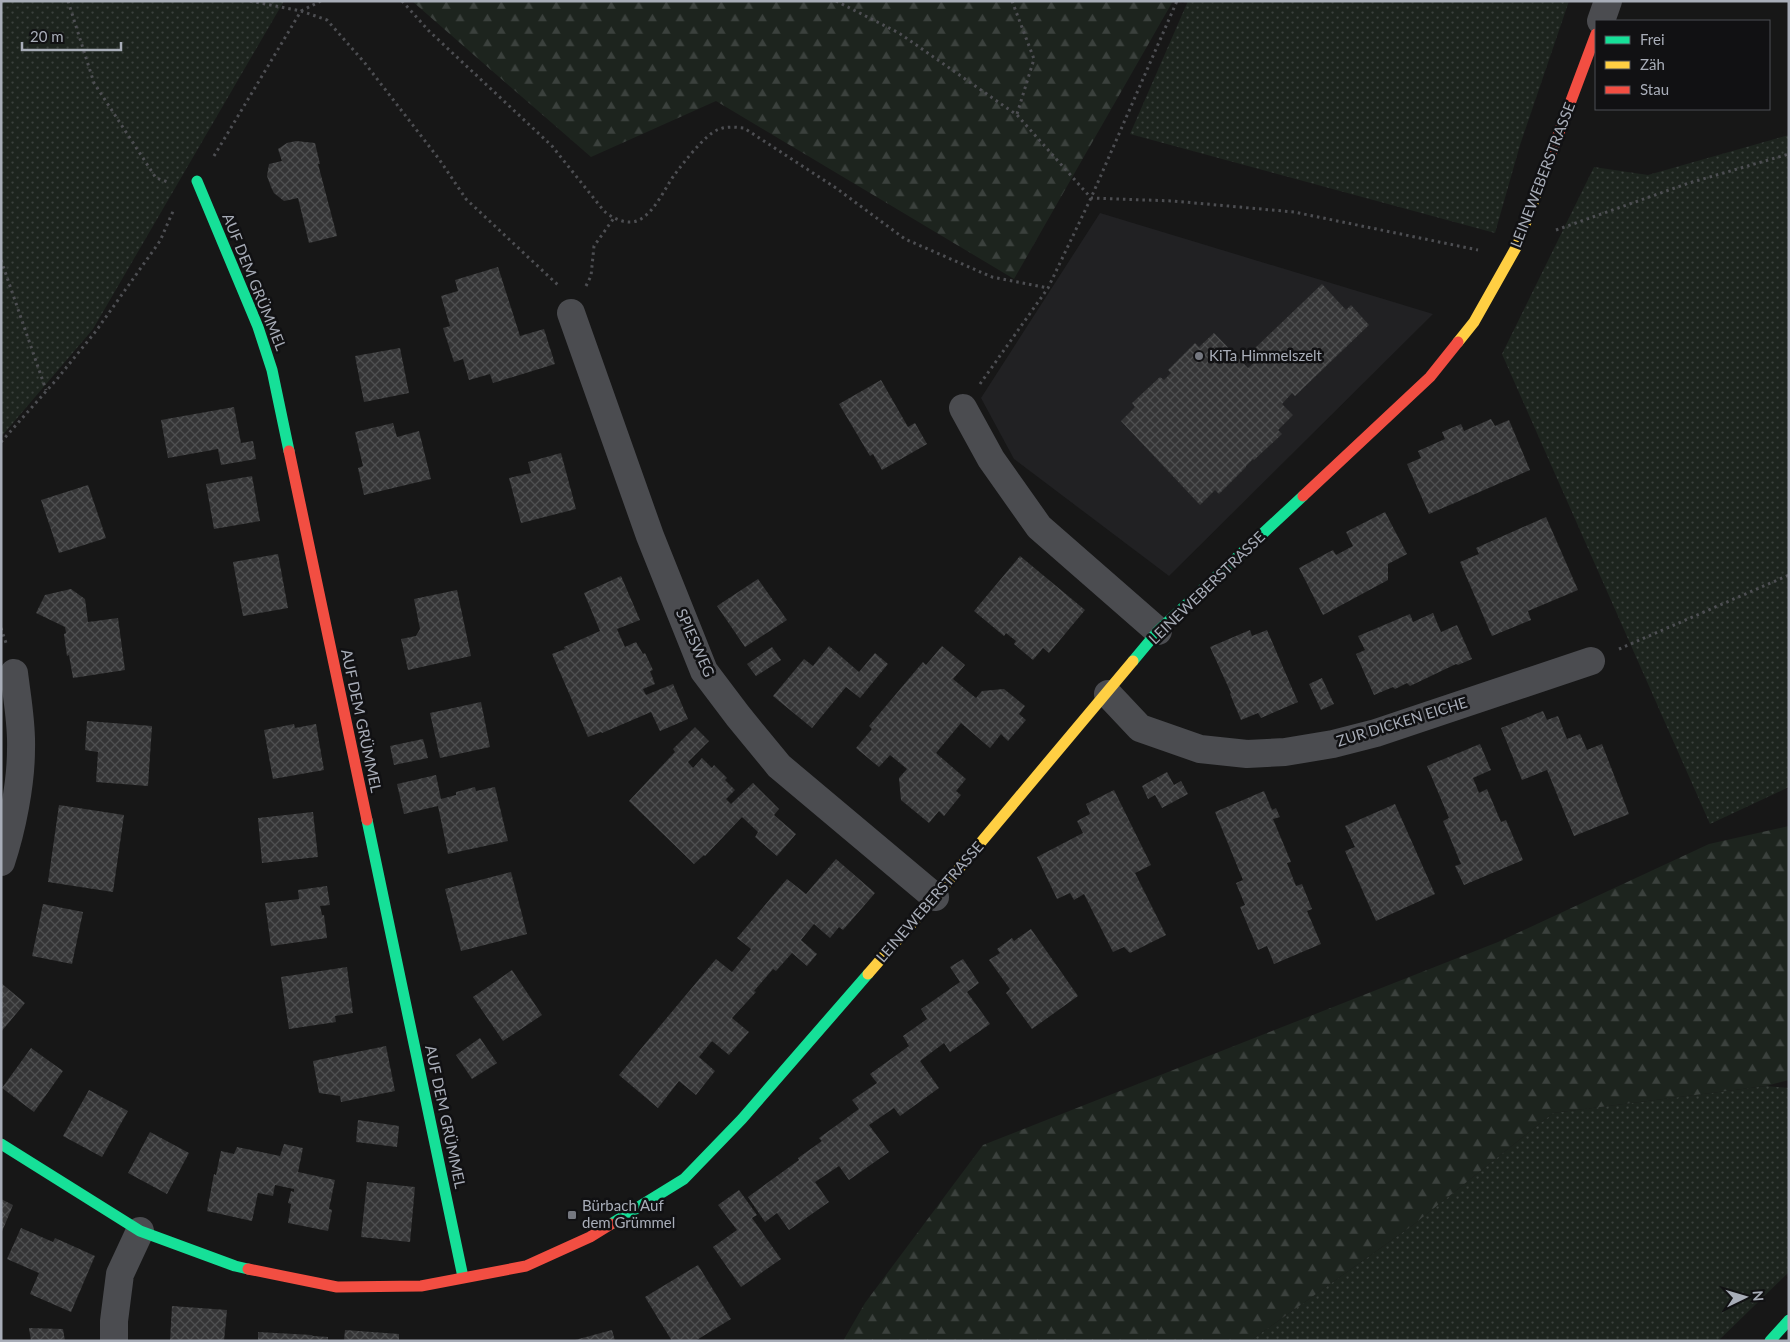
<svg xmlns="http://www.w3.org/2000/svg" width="1790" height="1342" viewBox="0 0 1790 1342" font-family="Lato,sans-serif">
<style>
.built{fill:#212123}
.grass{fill:url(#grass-dots)}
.forest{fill:url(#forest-firs)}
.building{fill:url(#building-cross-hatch)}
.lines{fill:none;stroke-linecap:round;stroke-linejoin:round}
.path{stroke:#4d4e52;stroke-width:3;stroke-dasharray:2.5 4;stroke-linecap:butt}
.street{stroke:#4b4c50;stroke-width:28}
.fast{stroke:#16e098;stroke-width:11}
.slow{stroke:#ffcf43;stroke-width:11}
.jam{stroke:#f24e42;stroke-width:11}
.poi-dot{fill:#757880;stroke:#111113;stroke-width:2}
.labels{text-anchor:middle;stroke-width:5;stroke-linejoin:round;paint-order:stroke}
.street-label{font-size:15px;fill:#a8adb8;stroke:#111113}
.poi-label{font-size:15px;fill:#a8adb8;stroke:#111113;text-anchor:start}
</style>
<defs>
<pattern id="grass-dots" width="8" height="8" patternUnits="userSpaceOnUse" patternTransform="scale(1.25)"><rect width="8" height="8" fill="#1d241e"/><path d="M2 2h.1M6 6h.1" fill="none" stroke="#3b413d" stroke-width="1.8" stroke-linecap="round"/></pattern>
<pattern id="forest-firs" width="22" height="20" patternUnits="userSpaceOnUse" patternTransform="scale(1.25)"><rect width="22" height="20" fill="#1d241e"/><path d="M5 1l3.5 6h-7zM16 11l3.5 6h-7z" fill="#3b413d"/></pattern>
<pattern id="building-cross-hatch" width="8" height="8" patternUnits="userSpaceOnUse" patternTransform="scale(1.25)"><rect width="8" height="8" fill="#353536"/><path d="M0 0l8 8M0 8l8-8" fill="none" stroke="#4f5051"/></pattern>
</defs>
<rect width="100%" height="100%" fill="#171717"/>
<!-- built -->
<path class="built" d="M1100 213 1433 314 1169 576 1014 459 981 398Z"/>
<!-- grass -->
<path class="grass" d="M1 1H284L93 329 1 437Z
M1188 1H1569L1520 145 1495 233 1130 134Z
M1789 135V787L1710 824 1502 354 1594 167 1648 175Z
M1766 1086 1789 1088V1272L1718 1341H1250L1413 1225 1553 1113Z"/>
<!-- forest -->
<path class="forest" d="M412 1H1173L1014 279 716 101 591 157Z
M1789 826V1080L1766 1086 1553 1113 1413 1225 1250 1341H843L865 1303 983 1145 1498 942 1709 844Z"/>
<!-- building -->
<path class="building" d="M296 141 315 143 320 164H318L337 236 309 243 298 198 284 201 274 193 271 187 267 176 269 164 282 161 278 149 287 143Z
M498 267 520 336 544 329 555 364 493 383 490 374 469 380 463 359 454 362 443 328 450 326 441 296 458 291 455 280Z
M1322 284 1346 310 1351 305 1369 325 1295 396 1292 393 1282 404 1293 415 1278 430 1282 434 1254 460 1253 459 1246 466V467L1219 494 1215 490 1200 505 1121 421 1135 407 1132 403 1160 377 1164 380 1171 373 1168 370 1195 343 1199 347 1214 333 1248 368 1259 358 1252 351Z
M400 348 409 393 364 402 355 356Z
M881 380 908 427 915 423 927 444 882 470 873 454 870 456 839 404Z
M234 407 241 443 253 441 256 459 221 465 218 449 168 458 161 420Z
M1491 419 1495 426 1509 420 1530 470 1429 514 1407 464 1421 458 1418 451 1445 439 1442 432 1461 424 1464 431Z
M393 423 397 437 419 431 431 479 364 495 358 468 363 466 355 432Z
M561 453 576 509 521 523 509 478 531 473 528 462Z
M252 476 260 521 214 529 206 484Z
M88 485 106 538 59 553 41 500Z
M1385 512 1407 554 1388 564V580L1323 615 1299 568 1333 550 1336 555 1353 546 1346 532Z
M1546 517 1578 590 1528 611 1531 620 1492 636 1460 562 1479 554 1476 548Z
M278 554 288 608 243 616 233 562Z
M1020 556 1085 610 1049 653 1043 648 1033 660 1014 644 1016 641 1006 633 1004 636 974 611Z
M621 576 640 620 617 629 625 647 636 642 643 654 645 653 653 670 650 671 655 684 643 689 646 695 673 684 688 719 660 731 651 712 602 733 601 732 588 737 552 654 565 649 564 647 600 631 584 593Z
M758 579 787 620 745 647 717 606Z
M71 589 85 599 88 622 118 618 125 670 73 678 69 655 67 656 64 634 66 633 65 627 36 613 45 595Z
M457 590 471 656 408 670 401 639 416 636 420 629 414 599Z
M1433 613 1441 632 1457 625 1472 659 1458 665 1456 664 1410 686 1407 683 1395 689 1393 687 1374 695 1356 654 1365 650 1358 636 1410 614 1413 622Z
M1250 630 1252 636 1267 630 1298 702 1261 718 1258 713 1241 720 1230 694 1231 693 1210 647Z
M829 646 859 672 875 653 888 664 860 698 846 687 812 728 773 696 804 659 813 666Z
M942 646 965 665 953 679 976 698 982 691 1004 689 1025 706 1019 714 1026 720 1008 741 1001 734 990 748 961 723 936 753 966 779 956 791 961 795 944 816 939 811 929 823 901 800 899 778 907 769 890 755 879 767 856 748 872 729 869 726 923 662 926 665Z
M772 647 781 660 756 676 747 664Z
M1322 678 1334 704 1321 710 1309 684Z
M481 702 490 747 440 758 430 713Z
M1543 711 1547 720 1558 716 1567 739 1580 734 1587 750 1602 744 1629 814 1574 836 1547 770 1522 780 1501 728Z
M87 721 152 726 148 786 96 782 98 752 85 750Z
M294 724 295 728 316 724 324 770 273 779 264 730Z
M695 727 709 741 688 762 693 768 702 758 712 768 714 765 727 778 725 780 735 790 726 799 731 804 753 783 779 809 774 815 796 834 777 856 755 837 758 832 742 817 705 856 704 855 694 864 629 801 675 752 673 749Z
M423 739 428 758 394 765 390 746Z
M1480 744 1491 770 1473 778 1479 793 1487 789 1501 822 1506 820 1523 860 1464 885 1455 866 1461 864 1443 821 1449 818 1427 766Z
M1167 772 1174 785 1181 781 1188 794 1162 808 1155 795 1148 799 1142 786Z
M436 775 441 799 456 795V792L475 787 476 791 495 787 508 841 448 854 438 806 404 814 397 784Z
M1114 790 1151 865 1135 873 1166 935 1130 953 1124 947 1113 952 1084 894 1074 900 1070 893 1057 899 1037 857 1083 833 1077 821 1090 814 1086 804Z
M1264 791 1272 810 1276 808 1280 817 1273 819 1291 862 1287 863 1296 886 1302 884 1312 909 1307 911 1321 944 1274 964 1267 946 1258 950 1240 907 1245 905 1236 883 1243 880 1215 812Z
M1395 804 1435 894 1376 921 1345 851 1355 847 1345 826Z
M59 805 124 815 113 892 48 882Z
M313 812 318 857 262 863 258 818Z
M836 859 875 893 843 930 839 927 830 938 814 924 801 940 817 954 807 966 792 953 776 971 773 969 754 991 756 992 732 1018 749 1032 729 1055 712 1041 699 1057 715 1071 696 1095 679 1081 658 1108 619 1075 716 959 732 972 751 949 737 938 787 879 806 894Z
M511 872 527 934 461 951 445 889Z
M327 886 330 905 320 906 322 915H324L327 938 271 946 265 903 299 899 298 890Z
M43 904 83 912 72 964 32 956Z
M1031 929 1078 996 1032 1029 1006 993 1010 989 989 960 1000 953 997 949 1012 938 1014 941Z
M963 959 979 983 967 992 990 1024 950 1052 944 1043 920 1061 939 1088 900 1116 894 1108 869 1125 889 1152 849 1180 839 1166 815 1182 829 1202 789 1230 777 1213 765 1222 748 1197 799 1160 798 1158 822 1141 819 1138 859 1109 852 1100 877 1083 870 1074 909 1046 903 1036 927 1019 921 1009 960 982 950 967Z
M347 967 353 1013 335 1016 336 1022 289 1029 281 977Z
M512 970 542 1015 503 1041 473 997Z
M1 983 25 1003 1 1032Z
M480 1038 497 1063 472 1079 456 1055Z
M386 1046 395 1091 341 1102 340 1096 319 1093 313 1061Z
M31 1048 63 1071 34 1112 2 1088Z
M89 1090 128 1111 102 1157 63 1136Z
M358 1120 399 1126 397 1147 356 1142Z
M150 1132 189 1153 167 1194 128 1173Z
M284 1144 303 1148 298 1172 335 1180 329 1209 332 1210 328 1231 288 1223 291 1204 288 1203 291 1191 294 1192V1189L275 1185 273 1196 258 1193 252 1221 207 1211 214 1174 216 1175 221 1151 234 1154 237 1147 280 1156Z
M367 1182 415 1187 410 1242 361 1237Z
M739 1190 757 1215 752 1218 781 1259 741 1287 713 1247 737 1230 718 1205Z
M1 1199 13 1205 1 1234Z
M21 1228 53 1242 55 1238 95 1256 71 1312 30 1294 39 1273 7 1259Z
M698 1265 731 1319 695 1341H672L645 1297Z
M172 1306 227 1310 224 1341H170Z
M29 1328 63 1329 65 1341H31Z
M345 1330 399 1334V1341H344Z
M612 1330 615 1341H575V1340Z
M258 1332 312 1335 313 1336 328 1337V1341H258Z"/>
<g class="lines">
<!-- path -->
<path class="path" d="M68 1 94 83 156 178 168 182
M250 1 301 11 321 1
M402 1 429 31 552 146 604 211C611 217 622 223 632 222 652 220 665 187 675 174 685 161 704 136 717 130 726 126 735 127 744 128L836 188 905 239 992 277 1048 288
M836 1 899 33 1017 115 1091 198 1173 201 1294 212 1478 250
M1012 1 1034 59 1017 114
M214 156 301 11 327 20 364 62 439 159 466 199 559 286
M1556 230 1689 183 1789 154
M1 260 46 390
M586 286 591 276 594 246 614 218
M980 384 1048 288 1091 198 1177 1
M1 442 57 379 96 331 160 241 174 209
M1 628 6 643
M1619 649 1789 575"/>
<!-- street -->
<path class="street" d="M1601 21 1608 1
M571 313 650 536 704 671 738 716 779 766 935 897
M963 408 991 459 1039 527 1158 631
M1108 694 1140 728 1200 749 1247 754 1285 752 1333 744 1376 733 1591 661
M1 862C12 829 21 784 21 749 22 724 17 698 14 673
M114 1341V1321L120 1274 140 1231"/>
<!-- fast -->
<path class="fast" d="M197 181 258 327 272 370 289 451
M1133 661 1158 631 1303 496
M367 820 463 1277
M1 1144 140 1231 235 1266 248 1269
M611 1224 684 1179 742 1119 868 974
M1770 1341 1789 1320"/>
<!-- slow -->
<path class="slow" d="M1458 342 1474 322 1518 244 1548 162
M868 974 935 897 1133 661"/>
<!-- jam -->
<path class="jam" d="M1548 162 1596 34
M289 451 367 820
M1303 496 1430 377 1458 342
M248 1269 337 1287 421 1286 526 1266 590 1237 611 1224"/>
</g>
<!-- markers -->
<g class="poi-dot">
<circle cx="1199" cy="356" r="5"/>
<rect x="567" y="1210" width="10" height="10" rx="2.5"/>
</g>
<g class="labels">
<!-- street labels -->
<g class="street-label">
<text transform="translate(1543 175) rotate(-69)" y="5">LEINEWEBERSTRASSE</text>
<text transform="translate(254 282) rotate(68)" y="5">AUF DEM GRÜMMEL</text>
<text transform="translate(1207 588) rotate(-44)" y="5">LEINEWEBERSTRASSE</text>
<text transform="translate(695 643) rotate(66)" y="5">SPIESWEG</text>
<text transform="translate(361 721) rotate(78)" y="5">AUF DEM GRÜMMEL</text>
<text transform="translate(1402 722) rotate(-17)" y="5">ZUR DICKEN EICHE</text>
<text transform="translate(930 902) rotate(-49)" y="5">LEINEWEBERSTRASSE</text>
<text transform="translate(445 1117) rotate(78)" y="5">AUF DEM GRÜMMEL</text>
</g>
<!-- poi labels -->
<g class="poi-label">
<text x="1209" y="361">KiTa Himmelszelt</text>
<text x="582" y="1211">Bürbach Auf<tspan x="582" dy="17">dem Grümmel</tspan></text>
</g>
</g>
<!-- border -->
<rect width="1790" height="1342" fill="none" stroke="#a8adb8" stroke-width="5"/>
<!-- legend -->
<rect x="1595" y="20" width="175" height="90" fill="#111113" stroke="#4d4f55"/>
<rect x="1605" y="36" width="25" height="8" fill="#16e098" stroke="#4d4f55"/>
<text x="1640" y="45" font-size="15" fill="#a8adb8">Frei</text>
<rect x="1605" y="61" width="25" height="8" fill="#ffcf43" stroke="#4d4f55"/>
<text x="1640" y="70" font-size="15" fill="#a8adb8">Zäh</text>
<rect x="1605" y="86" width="25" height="8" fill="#f24e42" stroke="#4d4f55"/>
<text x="1640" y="95" font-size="15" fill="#a8adb8">Stau</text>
<!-- north arrow -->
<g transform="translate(1745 1297) rotate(85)" stroke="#111113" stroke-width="4" paint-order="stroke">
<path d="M0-4L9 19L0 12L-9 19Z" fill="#a8adb8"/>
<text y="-8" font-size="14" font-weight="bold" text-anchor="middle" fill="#a8adb8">N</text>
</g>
<!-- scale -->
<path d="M22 42v8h99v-8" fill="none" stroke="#a8adb8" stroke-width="2.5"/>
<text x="30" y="42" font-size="15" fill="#a8adb8" stroke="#111113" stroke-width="4" paint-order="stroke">20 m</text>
</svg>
